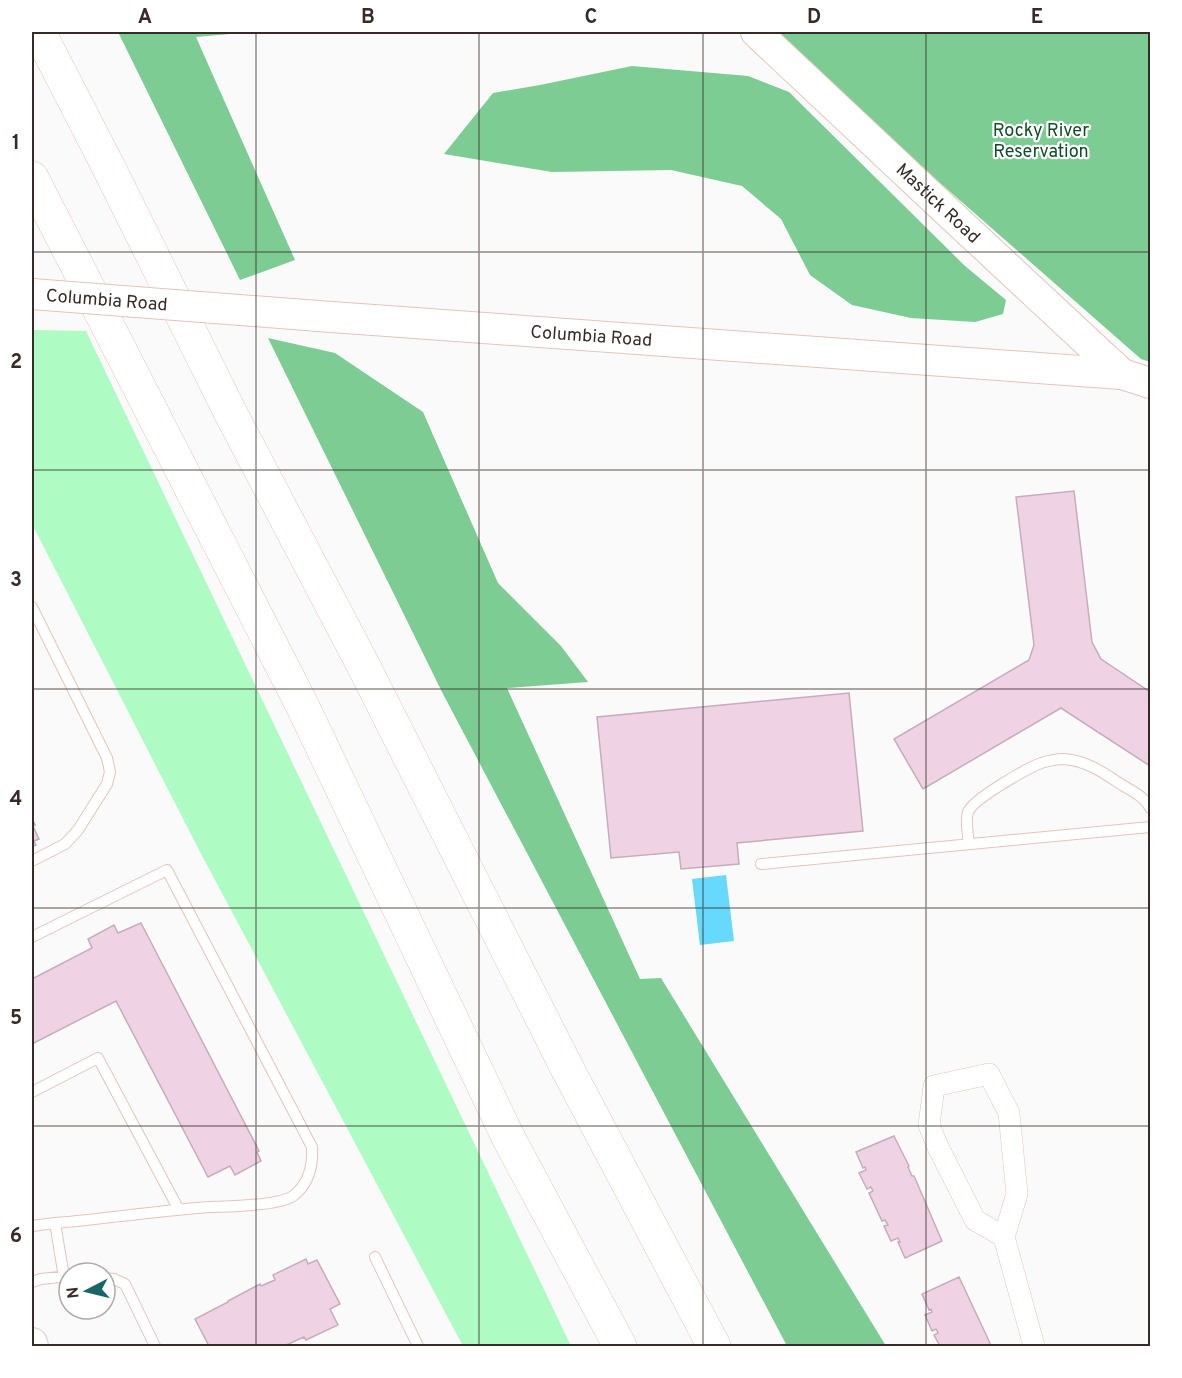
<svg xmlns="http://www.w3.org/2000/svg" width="1182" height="1378" viewBox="0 0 1182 1378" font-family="Overpass,sans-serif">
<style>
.green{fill:#aefcc3}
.forest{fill:#7ccc93}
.water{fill:#67d9fc}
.building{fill:#efd3e4;stroke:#c7acbc;stroke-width:1.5}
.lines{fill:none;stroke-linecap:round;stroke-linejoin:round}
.lane-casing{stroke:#e3c5ba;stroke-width:12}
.street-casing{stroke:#e3c5ba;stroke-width:22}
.secondary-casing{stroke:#e3c5ba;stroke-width:32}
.highway-casing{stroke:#e3c5ba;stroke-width:34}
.lane{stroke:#fff;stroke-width:10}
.street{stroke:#fff;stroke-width:21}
.secondary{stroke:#fff;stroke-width:30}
.highway{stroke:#fff;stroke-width:33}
.secondary-bridge-casing{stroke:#e3c5ba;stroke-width:32;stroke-linecap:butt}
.secondary-bridge{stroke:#fff;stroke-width:30}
.grid{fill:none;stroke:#372b27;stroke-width:1.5;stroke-opacity:0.55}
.labels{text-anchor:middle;stroke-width:4.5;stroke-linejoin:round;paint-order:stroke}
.park-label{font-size:18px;fill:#104c27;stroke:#fff}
.street-label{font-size:18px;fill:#372b27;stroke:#fff}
.neatline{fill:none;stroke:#372b27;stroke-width:2}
.grid-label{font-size:20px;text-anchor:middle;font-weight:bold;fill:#372b27}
</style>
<rect width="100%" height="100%" fill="#fafafa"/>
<!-- green -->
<path class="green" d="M32 330 86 331 571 1346H463L199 850 32 524Z"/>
<!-- forest -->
<path class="forest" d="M118 32H252L196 37 295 260 240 280Z
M768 32H1150V362L1141 359Z
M632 66 748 76 789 92 965 266 1006 300 1003 314 975 322 911 318 852 305 810 275 781 219 742 186 671 170 552 172 444 154 493 93 540 85Z
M268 338 335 353 423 412 498 583 561 646 588 682 507 688 640 979 661 978 886 1346H787L442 692Z"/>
<!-- water -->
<path class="water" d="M726 875 734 941 700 945 692 879Z"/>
<!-- building -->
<path class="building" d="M1074 491 1092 642 1101 659 1150 692V766L1061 708 923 789 894 739 1029 660 1034 645 1016 497Z
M849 693 863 831 737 843 739 864 681 869 679 852 611 858 597 717Z
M32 818 35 825 33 826 39 839 34 841 36 845 32 847Z
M141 923 259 1151 257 1152 261 1161 235 1175 230 1166 208 1177 116 1001 32 1044V979L92 948 88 939 114 925 118 933Z
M894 1136 909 1166 908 1167 912 1176H914L942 1241 905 1258 898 1242H900L898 1238 891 1241 884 1226 888 1225 885 1220 882 1221 869 1193 873 1191 871 1187 867 1189 859 1173 866 1170 865 1167 863 1168 856 1152Z
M306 1259 308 1264 317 1260 340 1304 330 1309 338 1325 306 1340 304 1337 284 1346H209L195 1319 228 1302V1301L260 1284 261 1286 275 1280 273 1275Z
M959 1277 989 1341 991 1346H940L934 1335 938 1333 936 1329 932 1331 925 1315 932 1312 931 1309 929 1310 922 1294Z"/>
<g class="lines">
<defs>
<path id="lane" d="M32 607 107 758 110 772 107 784 78 830 65 844 32 861
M969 844C968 834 965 821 968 812 973 799 1026 769 1041 763 1048 761 1056 759 1063 759 1086 760 1104 773 1122 785 1132 791 1145 797 1150 808
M761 864 1150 827
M32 937 167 870 312 1147C313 1165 309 1184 293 1196 276 1207 220 1206 197 1208 150 1212 103 1219 55 1223
M32 1092 98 1058 179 1210
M32 1226 55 1223 64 1277
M375 1257 418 1346
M105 1278 114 1279 125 1284 155 1346
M32 1282 41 1279 69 1276"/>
<path id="street" d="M1004 1237 975 1220 938 1147 929 1125 934 1086 989 1074 1009 1113 1017 1194 1004 1237 1034 1346"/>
<g id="secondary">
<path id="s1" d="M756 32 951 215 1122 374"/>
<path id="s2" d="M318 316 1122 374 1150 383"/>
<path d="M32 1343 33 1346"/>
</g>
<path id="highway" d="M39 32 109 168 229 410 361 661 567 1068 714 1346
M32 178 303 707 508 1137 620 1346"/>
</defs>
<!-- lane casing -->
<use href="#lane" class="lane-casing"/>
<!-- street casing -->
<use href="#street" class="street-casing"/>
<!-- secondary casing -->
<use href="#secondary" class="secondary-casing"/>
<!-- highway casing -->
<use href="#highway" class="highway-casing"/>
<!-- lane -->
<use href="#lane" class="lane"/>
<!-- street -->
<use href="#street" class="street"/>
<!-- secondary -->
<use href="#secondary" class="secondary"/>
<!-- highway -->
<use href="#highway" class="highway"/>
<defs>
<g id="secondary-bridge">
<path id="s3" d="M32 294 318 316"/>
</g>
</defs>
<!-- secondary-bridge casing -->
<use href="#secondary-bridge" class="secondary-bridge-casing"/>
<!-- secondary-bridge -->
<use href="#secondary-bridge" class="secondary-bridge"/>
</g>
<!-- grid -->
<path class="grid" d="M256 32V1346M479 32V1346M703 32V1346M926 32V1346M32 252H1150M32 470H1150M32 689H1150M32 908H1150M32 1126H1150"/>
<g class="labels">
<!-- park labels -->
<g class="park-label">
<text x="1041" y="136">Rocky River<tspan x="1041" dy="21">Reservation</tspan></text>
</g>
<!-- street labels -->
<g class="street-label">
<text dy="6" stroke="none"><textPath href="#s1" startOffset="250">Mastick Road</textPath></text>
<text dy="6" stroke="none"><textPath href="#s3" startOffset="75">Columbia Road</textPath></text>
<text dy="6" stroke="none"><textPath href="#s2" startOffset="274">Columbia Road</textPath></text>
</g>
</g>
<!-- border -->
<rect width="1182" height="1378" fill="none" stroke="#ffffff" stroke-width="66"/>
<!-- north arrow -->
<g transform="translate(87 1291) rotate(263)"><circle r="28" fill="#ffffff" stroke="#afaaa9" stroke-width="1.5"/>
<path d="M0-4.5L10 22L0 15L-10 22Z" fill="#186666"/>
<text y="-9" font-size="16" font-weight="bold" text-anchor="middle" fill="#372b27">N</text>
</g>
<rect x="33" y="33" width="1116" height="1312" class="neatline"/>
<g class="grid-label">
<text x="145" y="23">A</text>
<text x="368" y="23">B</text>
<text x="591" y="23">C</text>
<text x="814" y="23">D</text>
<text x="1037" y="23">E</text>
<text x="16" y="149">1</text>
<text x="16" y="368">2</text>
<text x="16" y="586">3</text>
<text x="16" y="805">4</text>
<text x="16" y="1024">5</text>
<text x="16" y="1242">6</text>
</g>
</svg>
